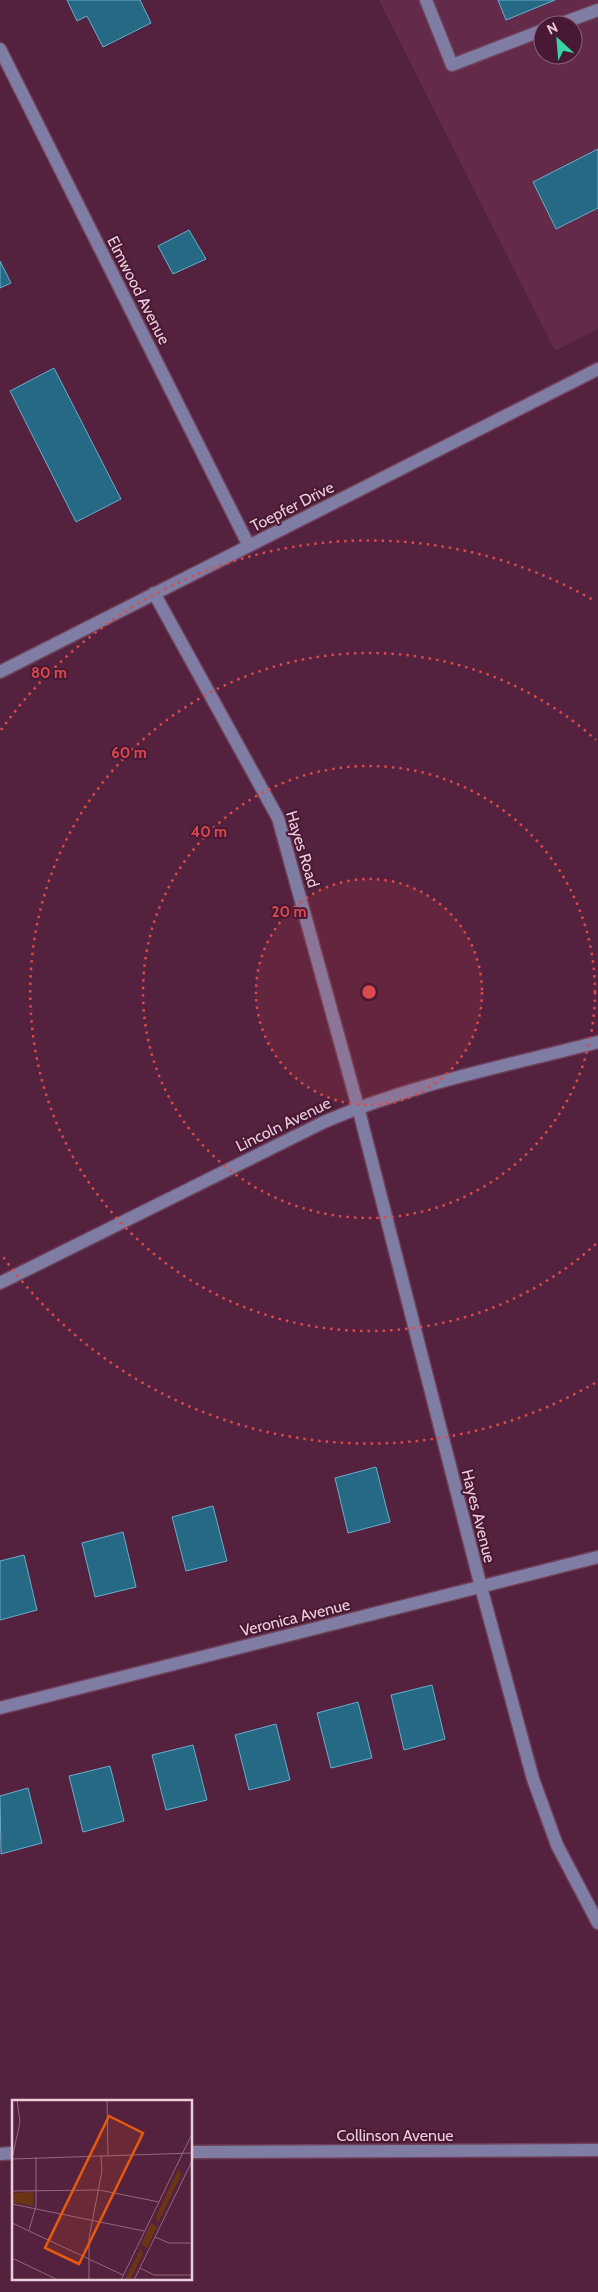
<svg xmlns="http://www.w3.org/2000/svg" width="598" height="2292" viewBox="0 0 598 2292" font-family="Cabin,sans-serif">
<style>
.built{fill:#632a4a;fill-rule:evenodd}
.building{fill:#256984;stroke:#68aecc}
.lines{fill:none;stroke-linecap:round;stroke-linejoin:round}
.minor-casing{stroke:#6f415a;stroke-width:15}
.minor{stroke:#807da4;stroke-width:12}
.ring{fill:none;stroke:#da494c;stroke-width:2.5;stroke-dasharray:2.5 5}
.labels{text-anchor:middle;stroke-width:4;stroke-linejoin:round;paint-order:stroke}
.street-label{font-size:16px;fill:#ecccdb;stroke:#491834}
.inset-road{fill:none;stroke:#91667d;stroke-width:1}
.view{fill:#e8590c;fill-opacity:0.15;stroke:#e8590c;stroke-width:2.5}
.inset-edge{fill:none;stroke:#ecccdb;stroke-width:2.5}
.centre{fill:#da494c;stroke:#491834;stroke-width:2.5}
.ring-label{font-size:15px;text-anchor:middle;font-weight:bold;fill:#da494c;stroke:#491834;stroke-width:4;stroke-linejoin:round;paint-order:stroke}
</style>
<rect width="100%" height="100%" fill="#54223e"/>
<!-- built -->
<path class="built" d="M379 0H598V329L555 351ZM543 25H573V55H543Z"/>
<!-- building -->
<path class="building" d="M67 0H140L151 23 103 47 87 16 77 21Z
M498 0H555L506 20Z
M598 149V208L556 229 533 182Z
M189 230 206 259 173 274 158 246Z
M0 261 11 283 0 288Z
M54 368 121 499 76 522 10 391Z
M376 1467 390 1522 348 1533 335 1478Z
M213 1506 227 1561 186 1571 172 1517Z
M123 1532 136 1587 95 1597 82 1543Z
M24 1555 37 1610 0 1620V1561Z
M432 1685 445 1739 404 1750 391 1695Z
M358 1702 372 1758 331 1768 317 1713Z
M276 1724 290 1780 249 1790 235 1735Z
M193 1745 207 1800 166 1810 152 1755Z
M110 1766 124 1821 83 1832 69 1776Z
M28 1788 42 1843 1 1854 0 1796Z"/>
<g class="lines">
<defs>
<path id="minor" d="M426 0 452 65 543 30
M557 25 598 10
M0 49 249 546
M154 593 278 818 358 1107 481 1587 533 1779 557 1845 598 1923
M0 672 598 369
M0 1283 324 1122C411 1084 506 1066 598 1042
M0 1708 598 1557
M191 2152 598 2150
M0 2154 14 2153"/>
</defs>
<!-- minor casing -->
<use href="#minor" class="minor-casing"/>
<!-- minor -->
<use href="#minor" class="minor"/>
</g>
<!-- distance rings -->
<circle cx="369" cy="992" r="113" fill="#da494c" fill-opacity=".12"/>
<g class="ring">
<circle cx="369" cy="992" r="113"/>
<circle cx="369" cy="992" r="226"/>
<path d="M596 1244A339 339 0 1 1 596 740"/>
<path d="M595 1383A452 452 0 0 1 1 1254M1 730A452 452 0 0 1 595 601"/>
</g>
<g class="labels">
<!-- street labels -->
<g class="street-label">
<text transform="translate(139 290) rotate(63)" y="6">Elmwood Avenue</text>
<text transform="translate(292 506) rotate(-27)" y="6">Toepfer Drive</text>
<text transform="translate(303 849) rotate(73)" y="6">Hayes Road</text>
<text transform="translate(283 1124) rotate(-26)" y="6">Lincoln Avenue</text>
<text transform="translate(479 1516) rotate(76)" y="6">Hayes Avenue</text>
<text transform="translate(295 1617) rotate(-14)" y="6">Veronica Avenue</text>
<text x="395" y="2141">Collinson Avenue</text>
</g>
</g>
<!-- overview -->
<g transform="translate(12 2100)">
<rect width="180" height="180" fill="#54223e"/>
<path d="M167 68 169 75 146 123 144 116ZM22 92 21 106 0 102V93ZM139 123 145 127 135 148 129 144ZM129 148 131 154 118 180H113Z" fill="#6b3515"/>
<path class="inset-road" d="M95 0 96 55M0 59 180 53M0 59 8 22 5 0M0 91 87 90 147 102M0 104 132 131M0 123 111 175M17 130 24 106V57M143 137 157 143H180M0 158 46 180M128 168 142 175H180M77 180V138L90 71 89 55M109 180 180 34M122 180 180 61"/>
<path class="view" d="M97 16 131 33 67 164 33 148Z"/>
<rect width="180" height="180" class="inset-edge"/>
</g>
<circle cx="369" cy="992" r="8" class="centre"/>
<g class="ring-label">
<text x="49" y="678">80 m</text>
<text x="129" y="758">60 m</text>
<text x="209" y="837">40 m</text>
<text x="289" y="917">20 m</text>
</g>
<!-- north arrow -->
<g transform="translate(558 40) rotate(334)"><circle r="24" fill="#491834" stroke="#8a6077"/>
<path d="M0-4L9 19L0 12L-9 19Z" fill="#38d4a5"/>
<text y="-8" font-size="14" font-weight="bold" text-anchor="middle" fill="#ecccdb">N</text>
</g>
</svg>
